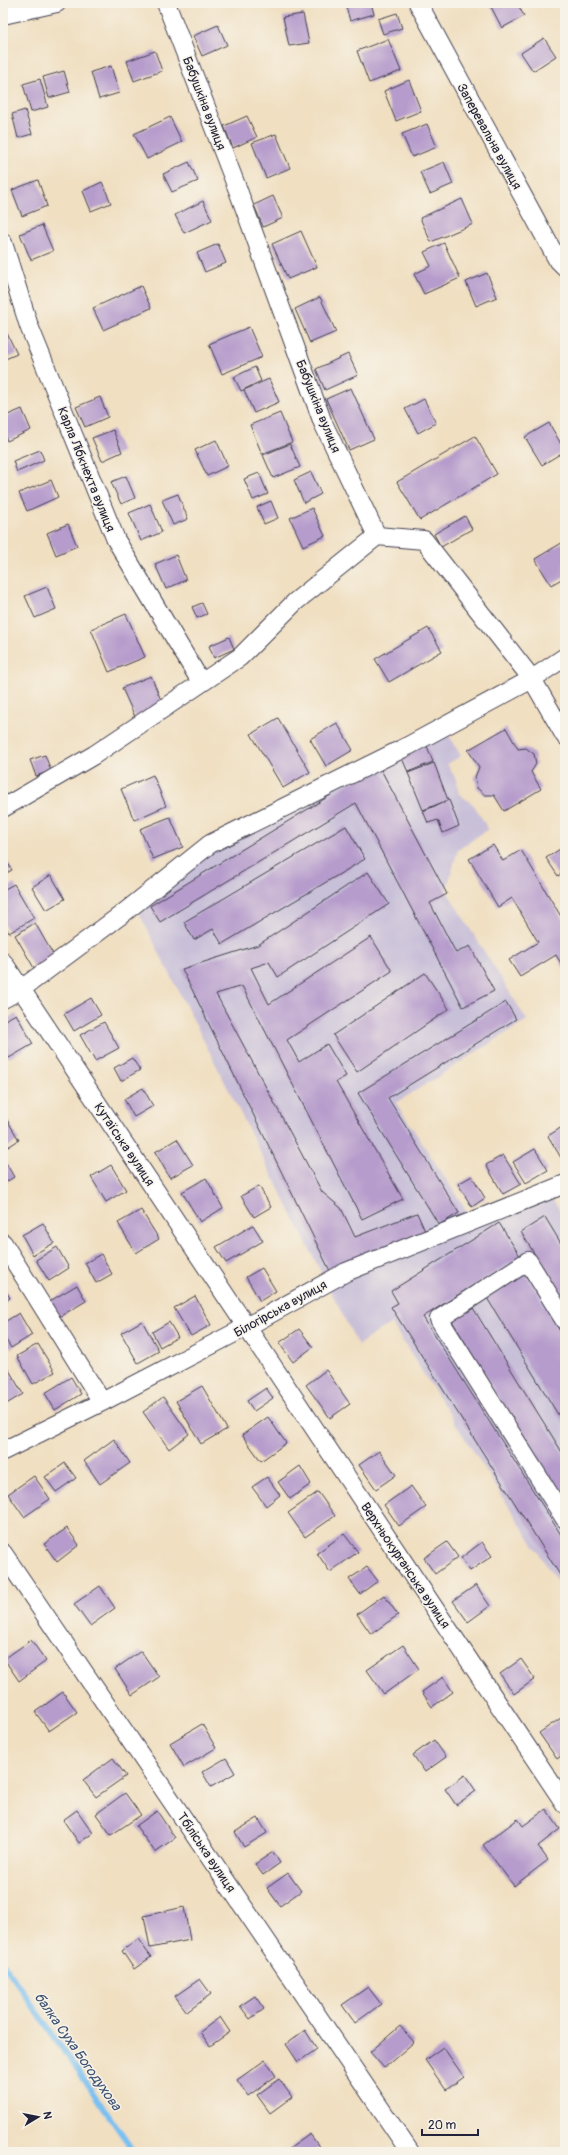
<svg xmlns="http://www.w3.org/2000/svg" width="568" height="2155" viewBox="0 0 568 2155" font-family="Pangolin,sans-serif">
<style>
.industrial{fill:#c8bfd8}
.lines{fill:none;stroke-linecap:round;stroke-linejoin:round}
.stream{stroke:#79c0f1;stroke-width:5.5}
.building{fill:#b69ccc}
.minor-casing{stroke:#413e4f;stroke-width:20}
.minor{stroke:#fff;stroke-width:18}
.labels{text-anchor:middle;stroke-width:3;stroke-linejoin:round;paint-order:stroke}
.street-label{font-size:13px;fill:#22223b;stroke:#f7f3e8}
.water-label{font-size:14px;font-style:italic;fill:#3c5172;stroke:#f7f3e8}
</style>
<rect width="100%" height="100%" fill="#f7f3e8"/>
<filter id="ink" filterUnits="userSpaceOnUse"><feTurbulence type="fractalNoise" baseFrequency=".025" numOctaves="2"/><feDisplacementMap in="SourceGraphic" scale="8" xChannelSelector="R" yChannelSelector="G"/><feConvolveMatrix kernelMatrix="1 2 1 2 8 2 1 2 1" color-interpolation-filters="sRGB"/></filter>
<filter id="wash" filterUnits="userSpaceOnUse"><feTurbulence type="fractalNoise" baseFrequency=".012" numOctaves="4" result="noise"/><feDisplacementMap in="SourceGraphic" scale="16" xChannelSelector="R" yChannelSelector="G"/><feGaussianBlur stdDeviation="0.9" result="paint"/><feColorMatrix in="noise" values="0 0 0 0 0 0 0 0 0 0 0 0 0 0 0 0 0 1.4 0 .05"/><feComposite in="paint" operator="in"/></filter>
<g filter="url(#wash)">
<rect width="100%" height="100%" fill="#f0dfc1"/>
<!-- industrial -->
<path class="industrial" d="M446 730 461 756 447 764 456 779 459 794 474 805 488 829 458 850 446 890 527 1020 396 1103 470 1216 550 1195 565 1219V1594L391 1323 358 1345 136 907 213 846Z"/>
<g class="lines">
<!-- stream -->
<path class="stream" d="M3 1963 134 2152"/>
</g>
<g id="blocks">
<!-- building -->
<path class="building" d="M345 3H371L374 14 350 21Z
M489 3H517L524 16 502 28Z
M397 13 402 28 383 34 378 19Z
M303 14 309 43 289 46 283 17Z
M218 25 227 45 202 56 193 36Z
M544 38 556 56 533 71 521 53Z
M388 39 401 71 369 83 357 51Z
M155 51 162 71 134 81 127 61Z
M111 66 119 93 99 99 91 72Z
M64 71 70 92 49 98 43 77Z
M40 79 48 107 31 112 23 84Z
M409 80 421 111 396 121 384 91Z
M25 110 32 134 18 138 12 114Z
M247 116 257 137 233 148 224 126Z
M170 117 182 142 147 159 134 134Z
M427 124 437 147 412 157 402 134Z
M276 134 290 168 266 178 252 143Z
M189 162 198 181 172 192 163 174Z
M444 162 453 184 430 194 420 172Z
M38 180 47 206 22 216 12 190Z
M102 182 111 203 91 211 83 191Z
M273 196 283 218 263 227 254 205Z
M462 199 473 224 431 242 420 218Z
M203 201 212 220 184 233 175 215Z
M42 225 53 251 31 260 20 234Z
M301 231 317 267 288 279 272 244Z
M444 243 460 278 424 294 414 274 431 266 424 252Z
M218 244 226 263 205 272 197 253Z
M487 273 497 297 476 306 466 282Z
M141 286 151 308 103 330 93 308Z
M320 297 336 332 310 343 295 309Z
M3 325 17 354 3 360Z
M249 327 262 357 222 374 209 344Z
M348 354 358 375 325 390 316 369Z
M255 367 261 381 241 391 234 377Z
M269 379 279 402 254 413 244 390Z
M351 388 374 439 349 450 326 399Z
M100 397 108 417 85 427 76 407Z
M424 399 436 423 418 433 405 409Z
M22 409 31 430 7 441 3 431V417Z
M280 413 292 442 262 454 250 425Z
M549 423 565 451 542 465 525 437Z
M113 430 122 452 102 461 92 438Z
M475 436 497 474 420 520 397 482Z
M216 440 228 466 207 476 195 450Z
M290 444 300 467 273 478 263 455Z
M40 450 44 460 17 472 13 461Z
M311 472 321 494 304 503 294 480Z
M259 473 268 494 253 500 244 479Z
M126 476 135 498 121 504 111 482Z
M51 480 58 497 27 511 19 493Z
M178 494 188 519 173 525 162 500Z
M271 501 278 518 264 524 257 507Z
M150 504 162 532 141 541 129 513Z
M312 508 325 536 303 546 290 518Z
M465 516 472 529 441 547 434 534Z
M68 524 77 546 56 555 47 533Z
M565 541V577L551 585 535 559Z
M176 555 186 580 166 589 155 564Z
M47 587 56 609 35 618 25 596Z
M202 603 207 614 197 618 192 607Z
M126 614 145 657 109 672 91 629Z
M428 628 442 651 389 682 375 659Z
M229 637 234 649 214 658 209 646Z
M151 676 163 705 135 717 122 688Z
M278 718 310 772 283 788 251 734Z
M337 723 353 750 326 766 310 739Z
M506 728 518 749 526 748 534 754 536 764 531 772 541 789 504 811 494 795H485L477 788 475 777 479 767 468 750Z
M427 746 433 762 408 772 401 756Z
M45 755 51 771 36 776 30 760Z
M434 763 448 800 423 810 408 773Z
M380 768 447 894 430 903 456 953 470 946 494 991 463 1007 356 803 160 922 150 906 347 785Z
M153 775 166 806 134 820 121 789Z
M449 800 459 826 443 833 438 820 428 823 423 811Z
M170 817 183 847 153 859 140 829Z
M346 826 365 859 222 944 213 929 194 940 184 922Z
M493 845 503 861 521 850 565 923V970L556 955 520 977 509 960 538 942 512 898 498 907 469 859Z
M565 846V872L558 876 546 858Z
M3 855 12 870 3 875Z
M368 872 389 904 278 977 269 962 251 968 269 1004 371 937 392 971 287 1040 299 1062 327 1044 346 1076 336 1082 403 1199 362 1219 242 986 216 994 322 1192 341 1208 355 1237 417 1213 425 1231 330 1271 182 969 258 945Z
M51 875 65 899 46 910 32 887Z
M14 884 34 918 9 933 3 922V890Z
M35 923 54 956 34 968 15 935Z
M425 973 449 1009 357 1072 333 1035Z
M91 998 101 1015 74 1031 64 1014Z
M506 1002 516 1019 388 1098 459 1213 439 1225 358 1093Z
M16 1014 33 1044 9 1058 3 1048V1021Z
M104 1022 119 1048 95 1061 80 1035Z
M132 1058 140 1070 121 1081 114 1068Z
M143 1088 153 1106 134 1117 124 1099Z
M3 1113 19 1140 3 1150Z
M565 1125V1160L563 1161 548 1136Z
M177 1139 193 1165 170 1178 155 1152Z
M535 1149 548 1170 526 1183 513 1162Z
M503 1155 521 1184 503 1194 486 1165Z
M3 1158 14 1177 3 1184Z
M111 1165 126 1190 106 1202 91 1177Z
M472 1176 485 1198 472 1207 458 1184Z
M206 1178 223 1208 200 1222 182 1192Z
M259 1186 271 1207 254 1217 241 1196Z
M141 1210 159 1239 136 1253 118 1223Z
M545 1217 565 1250V1304L521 1232Z
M43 1223 54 1243 33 1255 22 1235Z
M499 1223 520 1256 423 1317 565 1541V1583L391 1307 398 1303 391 1291Z
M253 1225 263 1241 226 1263 216 1247Z
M57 1247 69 1268 49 1281 36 1260Z
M101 1254 112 1274 96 1283 85 1263Z
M262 1268 276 1291 260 1301 246 1277Z
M525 1274 565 1339V1426L487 1298Z
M77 1285 86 1301 59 1317 50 1301Z
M3 1286 10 1298 3 1303Z
M195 1296 211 1325 191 1336 174 1308Z
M473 1308 565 1457V1506L452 1321Z
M19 1313 32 1335 11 1348 3 1335V1323Z
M142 1321 159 1351 138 1363 121 1333Z
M169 1322 178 1337 160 1347 152 1332Z
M299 1329 313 1347 293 1362 279 1343Z
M38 1344 55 1372 33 1384 17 1356Z
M3 1360 23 1394 3 1406Z
M326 1370 350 1404 330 1418 306 1385Z
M71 1377 81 1394 55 1410 45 1393Z
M202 1386 227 1429 201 1444 176 1401Z
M266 1388 273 1398 254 1411 247 1401Z
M163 1397 189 1434 169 1449 143 1412Z
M268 1417 286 1443 261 1461 242 1435Z
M114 1439 130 1463 100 1484 84 1461Z
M379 1451 396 1475 376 1489 359 1465Z
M65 1463 76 1478 56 1492 45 1477Z
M300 1466 311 1484 290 1499 278 1482Z
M34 1476 50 1499 24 1517 8 1494Z
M267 1477 280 1495 266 1506 252 1487Z
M411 1486 426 1507 399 1526 384 1505Z
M318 1492 335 1516 305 1537 288 1513Z
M67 1528 79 1545 57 1562 44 1544Z
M344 1534 358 1552 330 1572 317 1553Z
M447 1542 458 1557 435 1574 424 1558Z
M482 1542 492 1556 470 1571 461 1558Z
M367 1567 378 1581 360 1594 349 1579Z
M476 1585 490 1606 468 1622 453 1601Z
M100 1586 115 1608 90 1626 74 1604Z
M384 1595 398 1615 371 1634 357 1614Z
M31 1640 46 1661 19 1681 4 1659Z
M403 1645 419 1669 384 1694 367 1670Z
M141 1651 159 1677 132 1695 115 1669Z
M521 1659 535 1679 514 1694 500 1674Z
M443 1677 453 1692 432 1707 422 1692Z
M63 1692 77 1712 49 1731 35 1712Z
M561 1718 565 1723V1753L557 1759 539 1733Z
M202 1724 216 1748 184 1767 170 1743Z
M434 1740 446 1757 425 1772 413 1755Z
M113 1758 126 1776 96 1797 83 1780Z
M226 1758 235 1773 211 1787 202 1772Z
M465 1775 476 1791 456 1805 445 1789Z
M125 1793 141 1815 111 1835 96 1814Z
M546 1809 560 1829 538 1846 548 1860 514 1886 483 1845 518 1819 523 1826Z
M77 1810 93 1833 79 1843 63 1820Z
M157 1811 175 1838 155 1852 136 1826Z
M258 1818 267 1833 244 1847 235 1832Z
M273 1852 280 1863 263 1875 255 1864Z
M288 1873 301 1891 280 1906 267 1888Z
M184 1907 190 1940 150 1948 144 1916Z
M138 1939 151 1957 134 1969 122 1951Z
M200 1979 211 1994 187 2012 175 1996Z
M368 1987 381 2004 355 2023 342 2005Z
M255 1996 264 2009 250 2019 240 2006Z
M220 2017 230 2032 210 2046 200 2032Z
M400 2026 414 2042 384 2068 370 2052Z
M305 2030 317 2049 298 2062 286 2044Z
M443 2047 464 2077 446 2090 425 2060Z
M265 2060 276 2076 248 2096 237 2080Z
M279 2079 292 2097 270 2113 257 2095Z
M310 2134 320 2148 314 2152H291L289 2149Z"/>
</g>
</g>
<g filter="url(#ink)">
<use href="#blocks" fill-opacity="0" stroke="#413e4f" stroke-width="1"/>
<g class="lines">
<defs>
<path id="minor" d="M166 3 239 193 323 423 377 536 424 540 532 679 565 736
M418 3 557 259 565 267
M3 15 57 3
M3 243 29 326 116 540 201 682
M3 808 94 755 240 657 295 602 377 536
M3 962 565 1804
M3 999 20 990 121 915 210 844 408 746 532 679 565 657
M3 1243 102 1402
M565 1321 528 1261 439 1319 565 1519
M3 1451 102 1402 248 1326 346 1272 565 1184
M3 1553 410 2152"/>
</defs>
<!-- minor casing -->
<use href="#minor" class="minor-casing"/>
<!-- minor -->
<use href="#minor" class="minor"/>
</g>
</g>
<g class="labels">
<!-- street labels -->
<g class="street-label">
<text transform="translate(205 103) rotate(69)" y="5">Бабушкіна вулиця</text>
<text transform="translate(490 136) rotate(61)" y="5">Заперевальна вулиця</text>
<text transform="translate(319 406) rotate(68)" y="5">Бабушкіна вулиця</text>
<text transform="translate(87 469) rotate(68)" y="5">Карла Лібкнехта вулиця</text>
<text transform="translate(125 1144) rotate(56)" y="5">Кутаїська вулиця</text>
<text transform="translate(280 1308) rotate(-29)" y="5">Білогірська вулиця</text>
<text transform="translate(406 1565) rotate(56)" y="5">Верхньокурганська вулиця</text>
<text transform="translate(207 1852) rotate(56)" y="5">Тбіліська вулиця</text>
</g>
<!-- water labels -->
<g class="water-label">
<text transform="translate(78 2051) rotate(55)" y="5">балка Суха Богодухова</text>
</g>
</g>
<!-- margin -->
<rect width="568" height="2155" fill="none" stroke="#f7f3e8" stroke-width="16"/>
<!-- north arrow -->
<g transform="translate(38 2117) rotate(80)" stroke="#f7f3e8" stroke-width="3" paint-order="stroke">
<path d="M0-3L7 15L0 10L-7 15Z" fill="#22223b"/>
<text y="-6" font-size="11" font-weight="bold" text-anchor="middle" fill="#22223b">N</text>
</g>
<!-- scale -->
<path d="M422 2129v6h56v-6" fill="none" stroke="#22223b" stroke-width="2"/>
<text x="428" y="2129" font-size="12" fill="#22223b" stroke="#f7f3e8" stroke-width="3" paint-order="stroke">20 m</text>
</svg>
